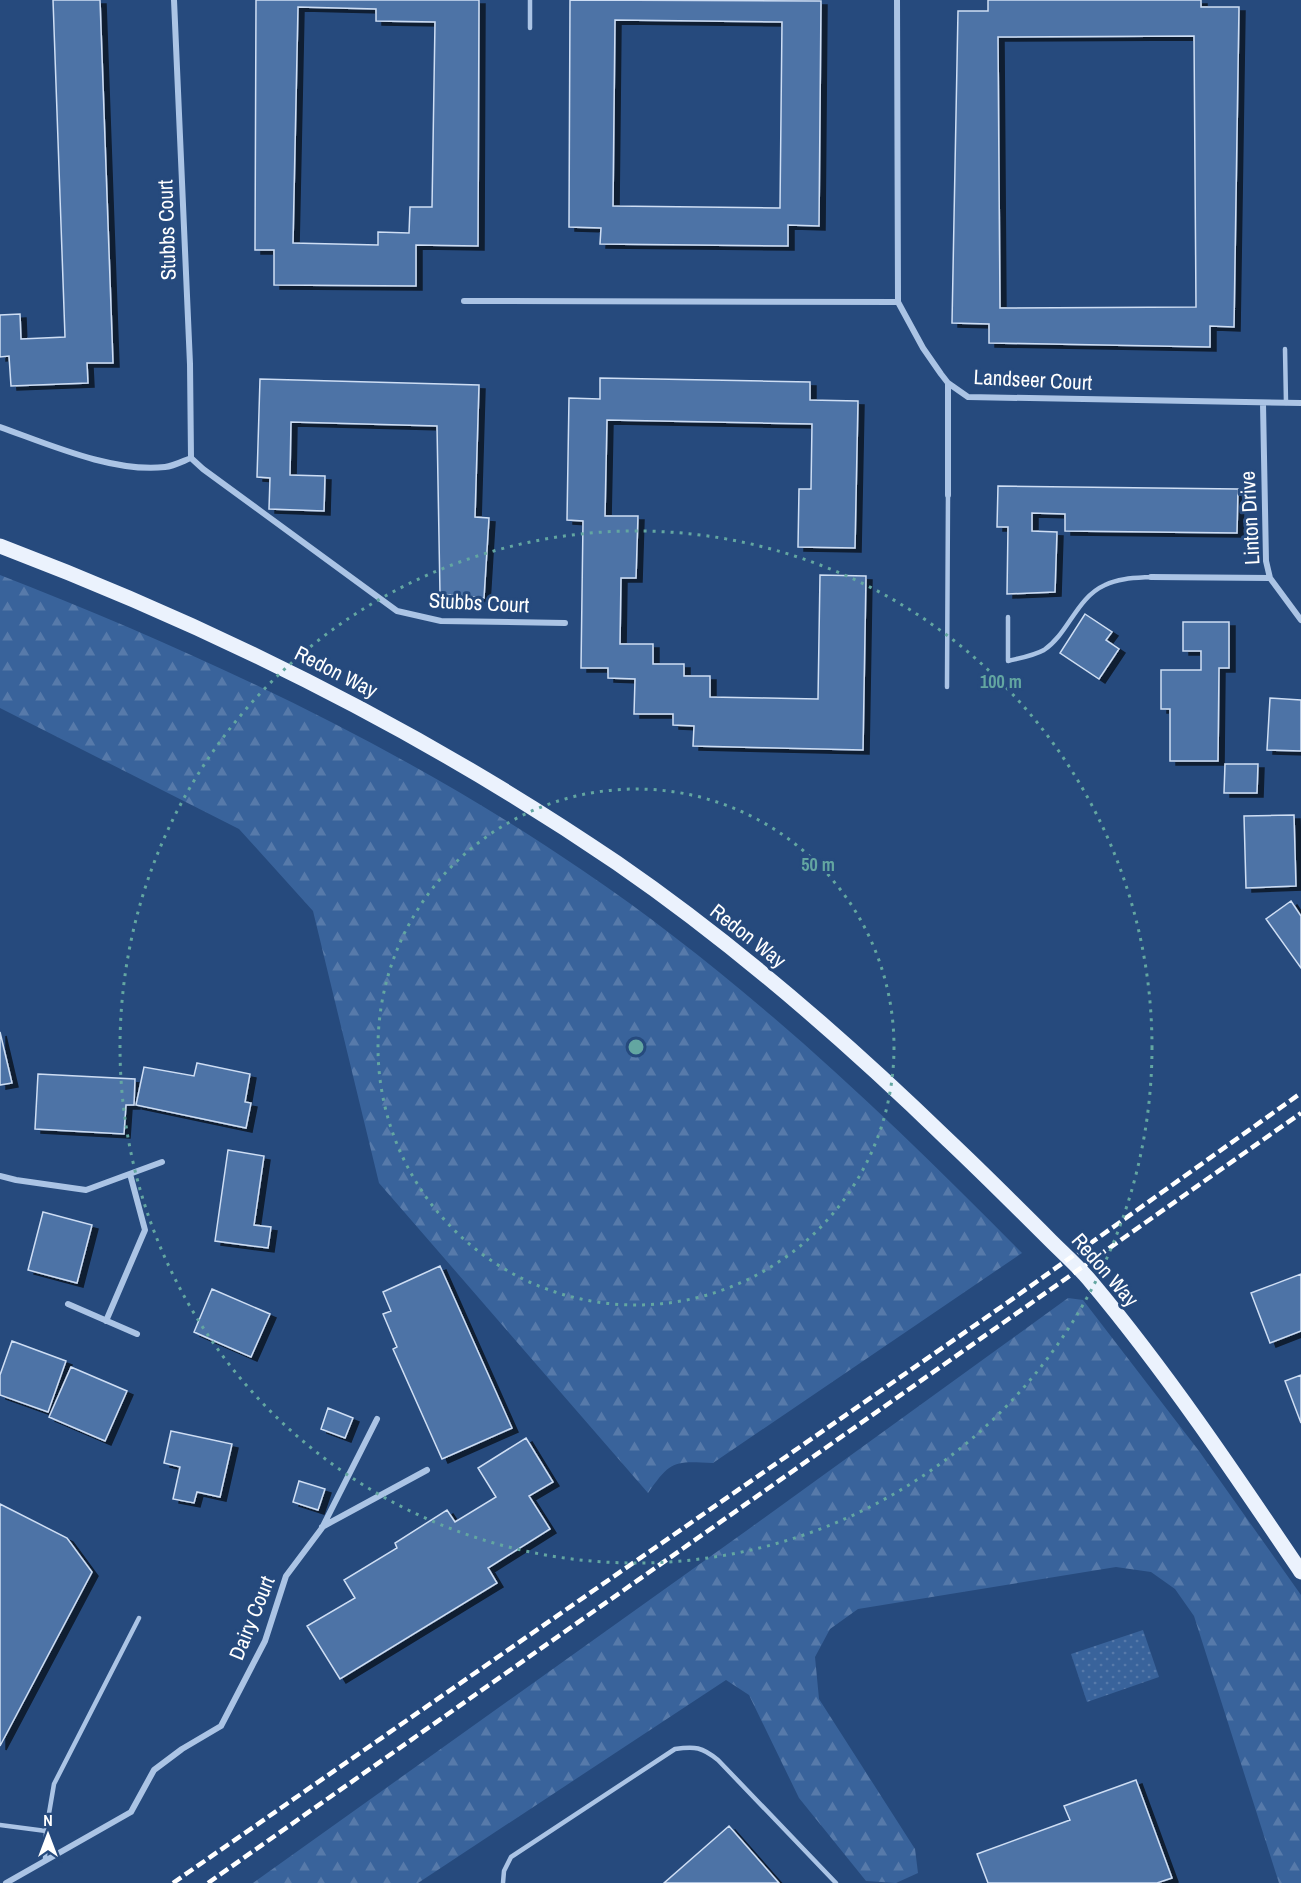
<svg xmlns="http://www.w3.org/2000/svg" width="1301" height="1883" viewBox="0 0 1301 1883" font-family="'Archivo Narrow',sans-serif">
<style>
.grass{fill:url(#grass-dots)}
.forest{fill:url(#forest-firs)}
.building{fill:#4e73a6;stroke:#cedef4;stroke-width:1.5;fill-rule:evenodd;filter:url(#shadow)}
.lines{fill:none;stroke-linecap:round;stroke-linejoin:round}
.service{stroke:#abc4e5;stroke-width:4.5}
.minor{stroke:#abc4e5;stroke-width:6}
.primary{stroke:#ebf2fd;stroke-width:15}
.rail{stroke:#fff;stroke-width:4.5;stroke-dasharray:10 4.5;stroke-linecap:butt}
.ring{fill:none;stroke:#63a6a1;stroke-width:3;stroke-dasharray:3 6}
.labels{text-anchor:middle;stroke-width:6;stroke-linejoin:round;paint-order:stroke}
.street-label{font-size:21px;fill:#fff;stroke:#264a7d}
.centre{fill:#63a6a1;stroke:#264a7d;stroke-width:3}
.ring-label{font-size:18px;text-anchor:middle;font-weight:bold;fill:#63a6a1;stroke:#264a7d;stroke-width:6;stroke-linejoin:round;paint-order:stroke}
</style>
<defs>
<pattern id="grass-dots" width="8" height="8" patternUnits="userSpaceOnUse" patternTransform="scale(1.5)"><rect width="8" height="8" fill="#39639b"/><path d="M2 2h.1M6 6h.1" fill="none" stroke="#577aaa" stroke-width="1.8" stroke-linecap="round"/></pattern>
<pattern id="forest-firs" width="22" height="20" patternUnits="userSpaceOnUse" patternTransform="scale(1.5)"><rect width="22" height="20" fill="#39639b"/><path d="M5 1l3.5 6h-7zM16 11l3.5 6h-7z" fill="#577aaa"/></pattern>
<filter id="shadow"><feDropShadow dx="6" dy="4" stdDeviation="0" flood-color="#0009"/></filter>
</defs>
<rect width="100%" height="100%" fill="#264a7d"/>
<!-- grass -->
<path class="grass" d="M1143 1630 1159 1677 1087 1702 1071 1654Z"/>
<!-- forest -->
<path class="forest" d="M0 575C202 654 402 747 582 870 743 979 886 1115 1022 1253L713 1463C674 1461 671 1460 648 1493L379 1183 313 911 239 829 0 708Z
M1068 1298 1083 1300 1199 1451 1301 1595V1883H1279L1194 1616 1175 1589 1151 1572 1116 1567 858 1609 830 1629 815 1657 819 1699 915 1849 918 1873 896 1883 866 1881 799 1798 749 1695 726 1680 418 1883H253L746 1531Z"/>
<!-- building -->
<path class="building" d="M53 0H100L113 363H87L88 383 11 386 9 356 0 357V315L20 314 21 339 65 337Z
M256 0H479L478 246 416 245V286L274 285V250H255ZM298 7 376 9V21L435 22 432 207H410L409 233 378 232V245L293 243Z
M570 0 821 1 819 226 788 225V246L600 244 601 228 569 227ZM615 20 782 22 780 208 613 206Z
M988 0H1201V7H1239L1234 327 1210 326V347L989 343V324L952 323 958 11H988ZM1194 36 1196 307 1000 308 998 37Z
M600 378 810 382V400L858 401 855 548 798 547 799 489H811L812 424 607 420 605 516H638L636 578H621L620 644H653V664H684V676H710V697L818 699 820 575 866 576 863 750 693 746 694 726 673 725V714H634L635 679 608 678V668H581L583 521 567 520 569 398 600 399Z
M260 379 479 385 475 517 489 518 484 598 440 594 437 426 291 422 290 475 325 476 324 511 269 509 270 478 257 477Z
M998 486 1238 489 1237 533 1065 531V514L1032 513V531L1057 532 1055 592 1007 594 1008 527H997Z
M1085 614 1112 632 1106 640 1119 649 1099 679 1060 653Z
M1183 622H1229V668H1219L1218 761H1170V709H1161V670H1201V651H1183Z
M1270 698 1301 700V751L1267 750Z
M1225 764H1258L1257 793H1224Z
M1294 815 1296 886 1246 888 1244 816Z
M1291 901 1301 916V968L1266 919Z
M0 1032 12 1083 0 1085Z
M197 1063 250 1074 245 1102 251 1103 246 1128 136 1105 144 1067 194 1076Z
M38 1074 135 1079 134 1105H126L124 1134 35 1129Z
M228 1150 264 1156 254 1225 271 1227 268 1248 215 1241Z
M43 1212 92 1225 77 1283 28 1270Z
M440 1266 512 1428 442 1459 393 1349 397 1347 383 1314 391 1311 383 1292Z
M1301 1274V1331L1270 1343 1251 1293Z
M212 1289 270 1314 251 1357 194 1332Z
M12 1341 66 1361 48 1412 0 1395V1375Z
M71 1367 127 1391 105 1441 49 1417Z
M1301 1375V1423L1285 1381Z
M328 1408 353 1418 345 1438 321 1429Z
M171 1431 232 1444 220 1497 197 1492 194 1503 173 1499 180 1467 164 1463Z
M526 1438 553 1482 529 1496 550 1529 488 1568 497 1583 340 1679 307 1626 355 1598 344 1580 397 1548 395 1543 447 1510 455 1522 496 1497 478 1468Z
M299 1481 325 1489 318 1510 293 1502Z
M0 1504 67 1538 92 1572 0 1746Z
M1136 1780 1172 1878 1157 1883H988L977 1854 1070 1820 1064 1806Z
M729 1826 779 1883H664Z"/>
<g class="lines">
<!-- service -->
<path class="service" d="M530 28V0
M1285 349 1286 403
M1008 617V661C1020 658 1033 656 1044 650 1069 633 1076 598 1105 585 1119 578 1135 578 1151 577
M947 687 948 495
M0 1825 46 1831
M45 1860 46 1831 54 1784 139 1618
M503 1883 504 1871 511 1857 675 1749C695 1746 702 1747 718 1760L836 1883"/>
<!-- minor -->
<path class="minor" d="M174 0 190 364 191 458
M897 0 898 302 923 348 941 374 948 383 968 397 1301 403
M464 301 898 302
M1263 404 1266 561 1270 578 1301 620
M0 427C48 444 113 473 165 467 174 466 183 461 191 458L203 469 397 611 441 621 565 623
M948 495V383
M1151 577 1270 578
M0 1176 16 1180 86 1190 162 1162
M68 1304 137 1334
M106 1321 145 1230 130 1174
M322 1527 427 1470
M6 1883 131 1812 154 1770 182 1749 221 1726 265 1641 286 1576 322 1528 377 1419"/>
<!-- primary -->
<path class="primary" d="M0 546C216 628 426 733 617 863 736 945 845 1040 948 1140 983 1173 1017 1207 1051 1241 1065 1255 1080 1268 1092 1283 1168 1374 1235 1474 1301 1572"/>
<!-- rail -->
<path class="rail" d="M173 1883 1004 1305 1301 1093
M208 1883 1301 1113"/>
</g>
<!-- distance rings -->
<g class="ring">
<circle cx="636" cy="1047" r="258"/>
<circle cx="636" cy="1047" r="516"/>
</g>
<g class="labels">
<!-- street labels -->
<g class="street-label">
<text transform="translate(167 230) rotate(-92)" y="7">Stubbs Court</text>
<text transform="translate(1033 380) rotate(3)" y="7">Landseer Court</text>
<text transform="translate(1250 518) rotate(-93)" y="7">Linton Drive</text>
<text transform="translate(479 603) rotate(3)" y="7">Stubbs Court</text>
<text transform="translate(336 672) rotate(27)" y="7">Redon Way</text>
<text transform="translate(748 936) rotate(38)" y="7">Redon Way</text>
<text transform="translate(1105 1270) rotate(49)" y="7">Redon Way</text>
<text transform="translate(252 1618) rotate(-68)" y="7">Dairy Court</text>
</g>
</g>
<circle cx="636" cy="1047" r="9" class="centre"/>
<g class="ring-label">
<text x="1001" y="688">100 m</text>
<text x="818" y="871">50 m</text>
</g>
<!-- north arrow -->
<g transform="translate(48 1835)" stroke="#264a7d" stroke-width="4.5" paint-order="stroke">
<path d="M0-4.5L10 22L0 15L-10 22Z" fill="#ffffff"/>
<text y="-9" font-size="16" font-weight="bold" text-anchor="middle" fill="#ffffff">N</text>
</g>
</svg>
